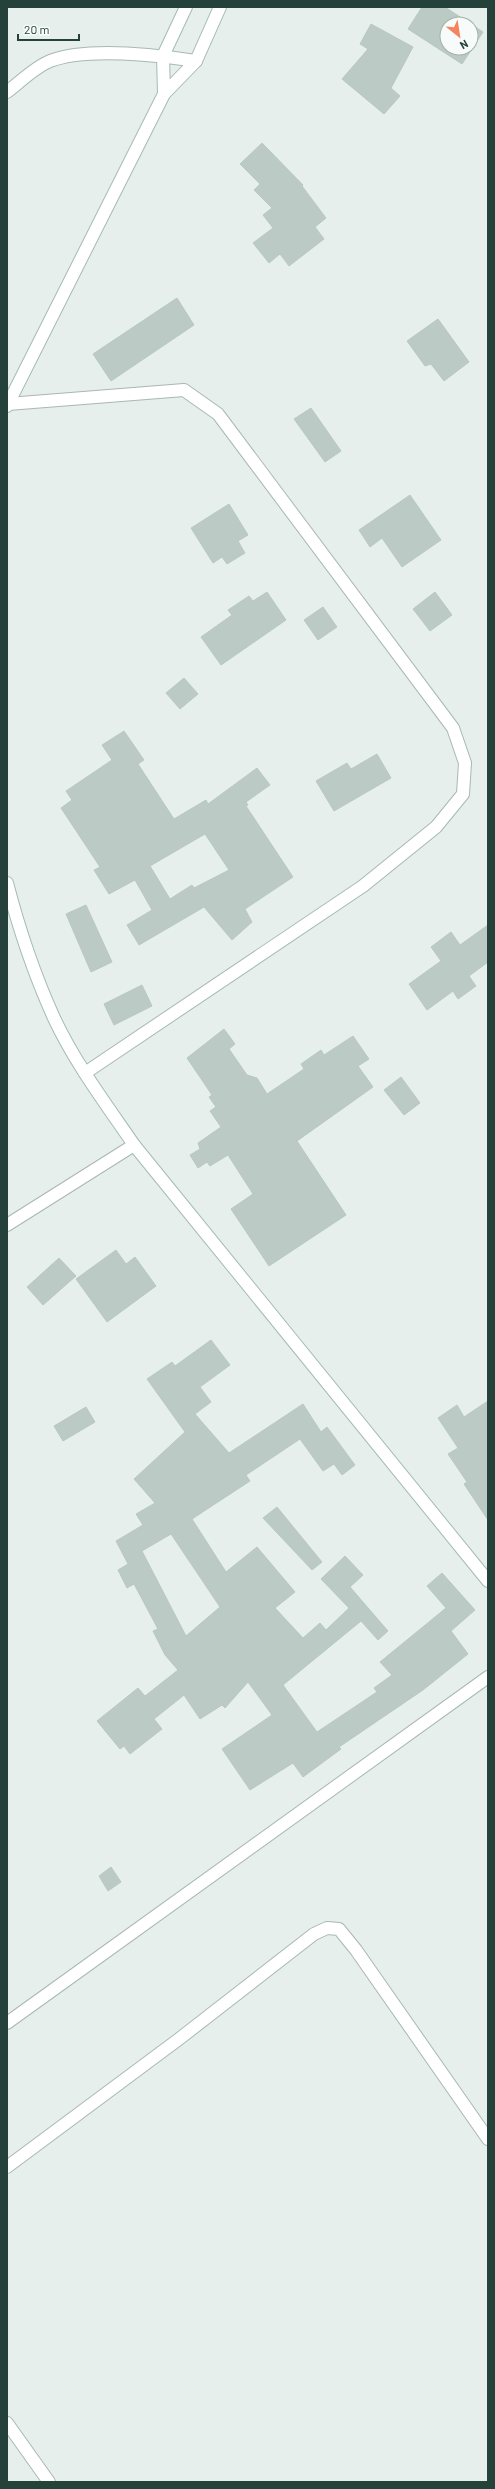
<svg xmlns="http://www.w3.org/2000/svg" width="495" height="2489" viewBox="0 0 495 2489" font-family="Barlow,sans-serif">
<style>
.building{fill:#bbcac4;stroke:#b8c9c2;fill-rule:evenodd}
.lines{fill:none;stroke-linecap:round;stroke-linejoin:round}
.lane-casing{stroke:#a8b8b2;stroke-width:14}
.street-casing{stroke:#a8b8b2;stroke-width:14}
.secondary-casing{stroke:#a4bbb3;stroke-width:14}
.lane{stroke:#fff;stroke-width:12}
.street{stroke:#fff;stroke-width:12}
.secondary{stroke:#fff;stroke-width:12}
</style>
<rect width="100%" height="100%" fill="#e6efeb"/>
<!-- building -->
<path class="building" d="M422 7H445L483 32 462 64 408 29ZM447 24H471V48H447Z
M371 24 413 47 391 88 400 96 384 114 342 79 368 49 360 44Z
M262 143 303 185 302 186 326 218 315 227 324 239 289 266 280 254 269 263 253 243 273 228 263 215 272 208 254 190 260 184 240 164Z
M177 298 194 325 111 381 93 354Z
M438 319 469 362 444 381 431 364 425 366 407 341Z
M311 408 341 451 325 462 294 419Z
M410 495 441 540 402 567 382 538 370 547 359 530Z
M229 504 248 535 238 541 245 553 227 564 222 557 213 563 191 528Z
M267 592 286 620 221 665 201 637 232 615 228 610 249 596 253 601Z
M435 592 452 615 430 631 413 609Z
M323 607 337 627 318 640 304 620Z
M184 678 198 694 180 709 166 693Z
M124 731 144 760 138 764 174 819 206 800 208 804 257 768 270 785 246 802 248 805 246 806 293 877 245 909 252 922 232 940 204 907 139 945 127 925 152 910 135 880 109 894 94 870 100 867 61 808 72 800 66 791 112 760 102 745ZM205 834 229 870 194 888 192 885 170 899 150 866Z
M377 754 391 778 334 811 316 781 347 763 351 769Z
M86 905 112 962 91 972 66 914Z
M488 925V962L469 976 476 986 458 999 453 991 427 1010 409 984 441 961 431 947 451 932 460 945Z
M142 985 152 1006 114 1025 104 1004Z
M224 1029 235 1044 229 1049 247 1075 257 1078 267 1094 304 1069 301 1064 321 1050 324 1055 353 1036 369 1059 358 1066 373 1087 297 1141 346 1215 269 1266 231 1209 253 1194 228 1155 210 1166 207 1162 198 1168 190 1155 200 1149 198 1143 221 1127 210 1111 216 1107 209 1097 212 1095 187 1058Z
M401 1077 420 1103 404 1115 384 1090Z
M116 1250 126 1264 135 1257 156 1286 107 1322 76 1279Z
M59 1258 76 1276 43 1305 27 1287Z
M211 1340 230 1365 200 1387 211 1402 195 1414 229 1453 303 1404 321 1432 327 1427 355 1465 342 1475 334 1464 323 1471 300 1439 246 1475 250 1481 192 1519 226 1572 257 1547 295 1592 275 1608 303 1638 320 1623 326 1630 349 1608 321 1579 345 1556 363 1575 350 1587 388 1631 378 1640 361 1621 283 1685 317 1732 377 1692 374 1688 392 1675 380 1662 446 1608 427 1586 442 1573 475 1610 451 1631 468 1654 423 1690 339 1747 341 1749 303 1777 293 1763 250 1790 222 1749 272 1715 248 1682 225 1708 222 1705 200 1719 184 1695 154 1719 162 1729 130 1754 124 1746 120 1749 97 1721 138 1688 145 1696 178 1670 165 1655 153 1631 158 1629 134 1584 127 1588 118 1570 128 1564 116 1541 143 1525 136 1514 155 1503 134 1479 185 1432 147 1379 172 1362 175 1366ZM171 1534 220 1607 186 1636 142 1551Z
M488 1401V1520L464 1484 467 1482 448 1454 458 1448 438 1418 457 1405 464 1417Z
M86 1407 95 1422 63 1441 54 1426Z
M277 1507 322 1562 312 1570 263 1518Z
M111 1867 121 1882 108 1891 99 1876Z"/>
<g class="lines">
<defs>
<path id="lane" d="M7 2167 179 2039 314 1934 327 1928 339 1929 356 1950 488 2139
M7 2423 49 2482"/>
<path id="street" d="M7 92C20 82 35 67 50 61 87 47 157 55 196 61
M8 404 184 390 218 414 453 728 465 763 463 794 436 827 363 886 85 1073
M7 1225 134 1145
M7 2023 488 1677"/>
<path id="secondary" d="M164 94 163 56 186 7
M7 406 164 94 196 61 220 7
M7 883C19 929 34 974 54 1018 75 1063 106 1104 134 1145L488 1581"/>
</defs>
<!-- lane casing -->
<use href="#lane" class="lane-casing"/>
<!-- street casing -->
<use href="#street" class="street-casing"/>
<!-- secondary casing -->
<use href="#secondary" class="secondary-casing"/>
<!-- lane -->
<use href="#lane" class="lane"/>
<!-- street -->
<use href="#street" class="street"/>
<!-- secondary -->
<use href="#secondary" class="secondary"/>
</g>
<!-- border -->
<rect width="495" height="2489" fill="none" stroke="#24423a" stroke-width="16"/>
<!-- north arrow -->
<g transform="translate(459 36) rotate(150)"><circle r="19" fill="#f7fbf9" stroke="#a3b1ad"/>
<path d="M0-3L7 15L0 10L-7 15Z" fill="#f4845f"/>
<text y="-6" font-size="11" font-weight="bold" text-anchor="middle" fill="#24423a">N</text>
</g>
<!-- scale -->
<path d="M18 34v6h61v-6" fill="none" stroke="#24423a" stroke-width="2"/>
<text x="24" y="34" font-size="12" fill="#24423a" stroke="#f7fbf9" stroke-width="3" paint-order="stroke">20 m</text>
</svg>
